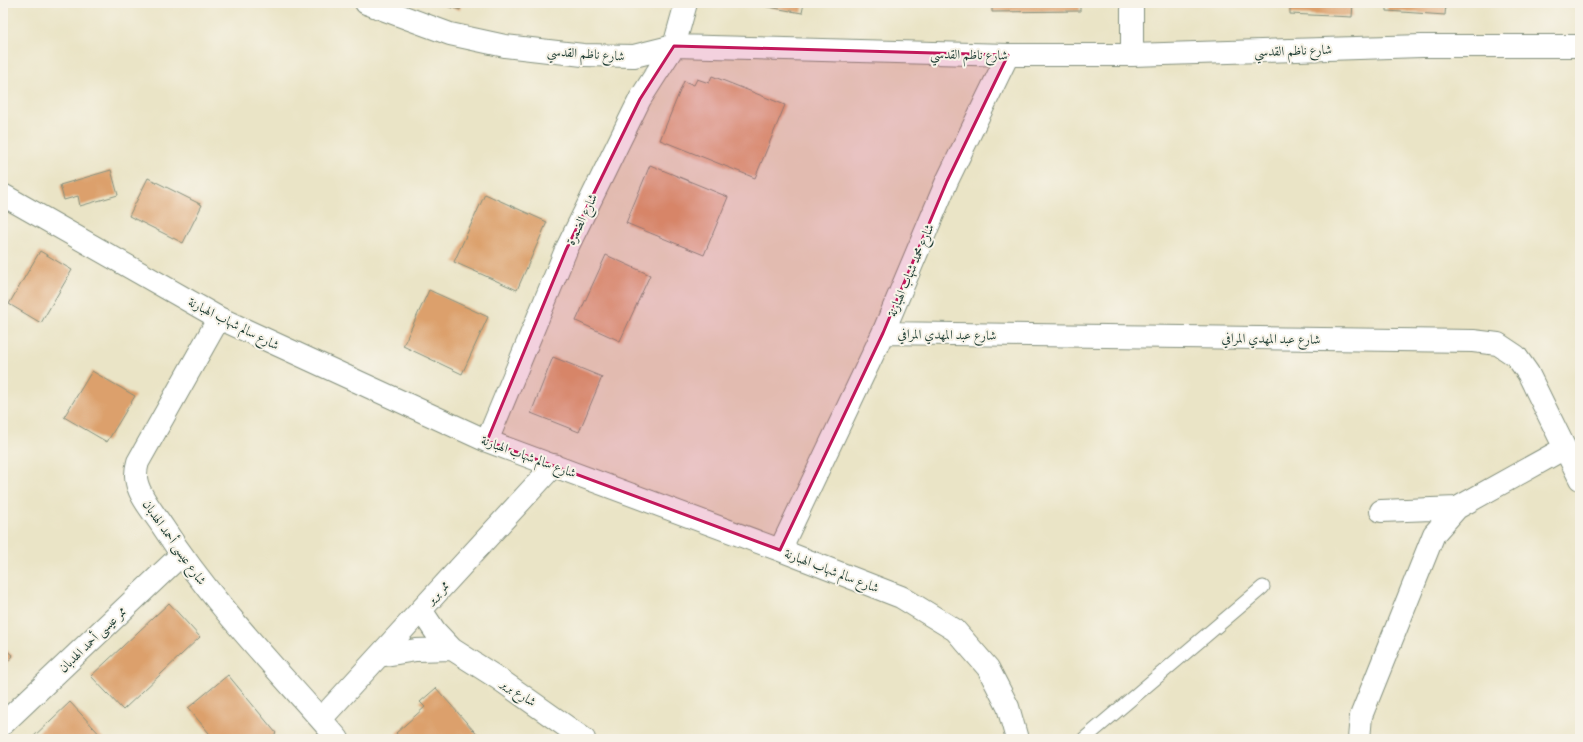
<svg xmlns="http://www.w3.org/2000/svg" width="1583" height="742" viewBox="0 0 1583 742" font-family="'IM FELL French Canon',Amiri,serif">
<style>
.building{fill:#dca06c}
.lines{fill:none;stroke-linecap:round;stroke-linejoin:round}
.lane-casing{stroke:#84907d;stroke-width:15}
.street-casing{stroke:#84907d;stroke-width:24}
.lane{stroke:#fff;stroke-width:13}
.street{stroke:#fff;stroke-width:22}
.marked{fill:#c2185b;fill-opacity:0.2;stroke:#c2185b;stroke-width:3;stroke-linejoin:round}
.labels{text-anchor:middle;stroke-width:4;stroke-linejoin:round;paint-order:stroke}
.street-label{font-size:13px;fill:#1f3d34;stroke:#f7f3e8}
</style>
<rect width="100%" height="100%" fill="#f7f3e8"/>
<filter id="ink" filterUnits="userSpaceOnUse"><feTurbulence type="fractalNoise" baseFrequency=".025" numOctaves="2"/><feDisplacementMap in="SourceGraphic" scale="8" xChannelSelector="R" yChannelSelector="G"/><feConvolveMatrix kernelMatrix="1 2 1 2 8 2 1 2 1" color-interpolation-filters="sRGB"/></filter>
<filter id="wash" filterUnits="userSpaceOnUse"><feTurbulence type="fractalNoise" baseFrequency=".012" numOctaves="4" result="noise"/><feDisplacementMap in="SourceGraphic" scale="16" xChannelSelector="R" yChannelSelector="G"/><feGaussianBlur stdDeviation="0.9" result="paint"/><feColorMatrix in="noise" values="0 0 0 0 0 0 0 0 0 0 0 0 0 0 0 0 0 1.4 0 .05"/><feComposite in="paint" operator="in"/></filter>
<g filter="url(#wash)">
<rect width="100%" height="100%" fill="#eae4c6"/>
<g id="blocks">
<!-- building -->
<path class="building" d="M436 3H461L460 10Z
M746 3H804L802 13Z
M992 3H1080V11L992 12Z
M1290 3H1353L1352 17 1290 14Z
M1387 3H1446L1445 15 1387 11Z
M1517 3H1543V6L1517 4Z
M712 76 785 105 755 178 660 140 684 81 694 85 697 79 709 83Z
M650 165 728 197 704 255 626 223Z
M111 170 118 195 80 206 78 196 64 200 60 185Z
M148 178 202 205 183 243 129 216Z
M485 194 547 222 517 290 454 262Z
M40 251 72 270 41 323 9 304Z
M606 255 650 275 620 341 576 321Z
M429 290 488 317 462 374 403 346Z
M553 357 602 377 579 432 531 413Z
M92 371 135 396 107 442 64 417Z
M169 603 200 637 123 710 91 676Z
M3 647 13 656 3 667Z
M228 675 276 733 269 739H214L188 708Z
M436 688 481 739H401L396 733 425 707 420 702Z
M70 702 104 739H31Z"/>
</g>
</g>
<g filter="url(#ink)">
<use href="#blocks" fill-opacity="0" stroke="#84907d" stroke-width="1"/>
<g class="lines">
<defs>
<path id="lane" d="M1084 739 1263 587"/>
<path id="street" d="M366 3 450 34 505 46 583 55 634 56 674 46 1008 55H1132L1422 46H1580
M1132 3V55
M3 195 219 318 487 441 780 550 901 597 955 630 988 668 1008 707 1017 739
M219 318 138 462C136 469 135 476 137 483 141 499 154 513 163 527 213 604 278 670 338 739
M883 333 1473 341 1498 344 1516 356 1528 373 1580 479
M487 441 566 250 640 99 674 46 686 3
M1381 511 1457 508
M780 550 883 333 947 181 1008 55
M421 610 435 631 452 649 499 679 584 739
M379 656 416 650 452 649
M321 719 554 465
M3 724 181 555
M1359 739 1361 716 1434 534 1457 508 1565 448"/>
</defs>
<!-- lane casing -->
<use href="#lane" class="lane-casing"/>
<!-- street casing -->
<use href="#street" class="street-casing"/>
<!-- lane -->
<use href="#lane" class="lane"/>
<!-- street -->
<use href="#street" class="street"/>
</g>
</g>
<!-- marked area -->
<path class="marked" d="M674 46 1008 55 947 181 883 333 780 550 487 441 566 250 640 99Z"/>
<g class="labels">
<!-- street labels -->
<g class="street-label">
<text transform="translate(1293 50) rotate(-2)" y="5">شارع ناظم القدسي</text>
<text transform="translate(586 53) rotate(4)" y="5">شارع ناظم القدسي</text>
<text transform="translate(969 54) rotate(1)" y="5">شارع ناظم القدسي</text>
<text transform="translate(581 219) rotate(-64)" y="5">شارع الضمرة</text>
<text transform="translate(910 270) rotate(-67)" y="5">شارع محمد شهاب الهبارنة</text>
<text transform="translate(234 323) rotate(27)" y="5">شارع سالم شهاب الهبارنة</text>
<text transform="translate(947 334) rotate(1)" y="5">شارع عبد المهدي المرافي</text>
<text transform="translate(1271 338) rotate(1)" y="5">شارع عبد المهدي المرافي</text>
<text transform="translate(529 456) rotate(20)" y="5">شارع سالم شهاب الهبارنة</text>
<text transform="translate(175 542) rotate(55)" y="5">شارع عيسى أحمد الهدبان</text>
<text transform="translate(832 570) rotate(21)" y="5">شارع سالم شهاب الهبارنة</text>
<text transform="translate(437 592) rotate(-47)" y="5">ممر برير</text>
<text transform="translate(92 639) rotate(-44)" y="5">ممر عيسى أحمد الهدبان</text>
<text transform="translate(519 692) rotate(34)" y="5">شارع برير</text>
</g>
</g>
<!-- margin -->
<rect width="1583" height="742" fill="none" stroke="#f7f3e8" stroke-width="16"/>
</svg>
